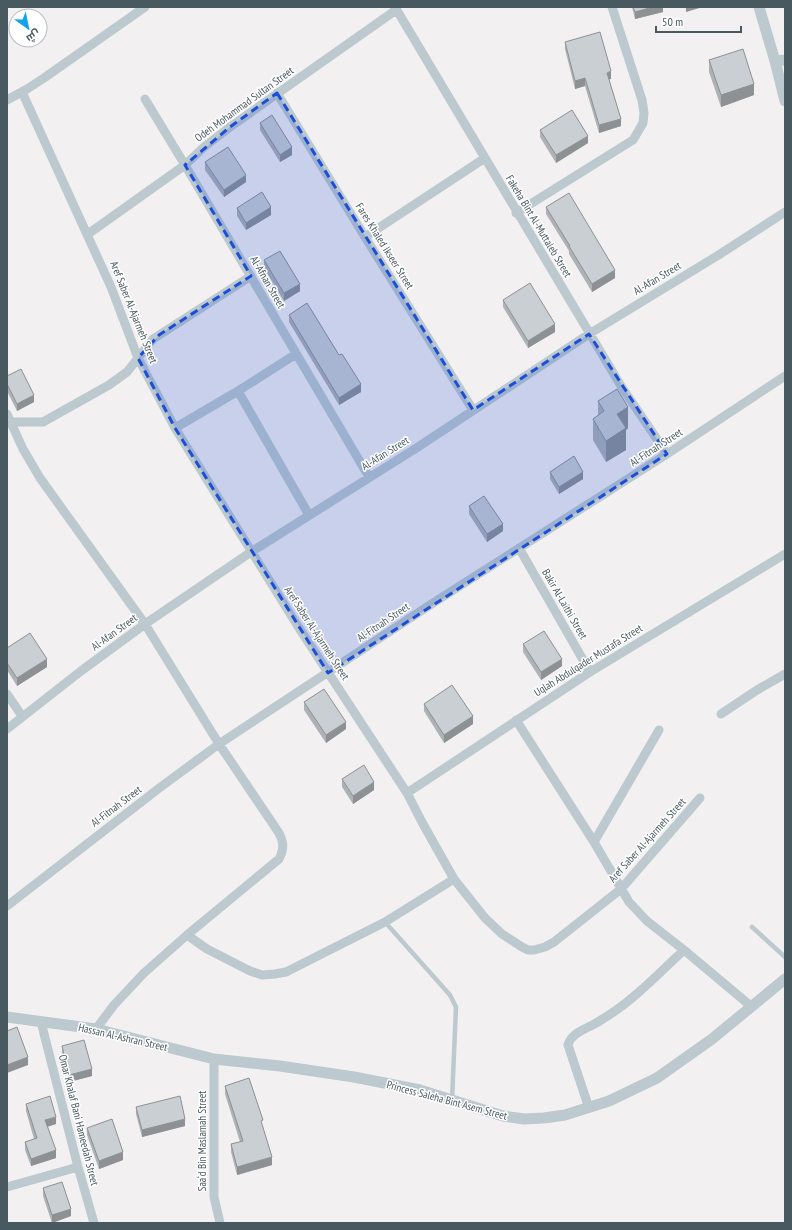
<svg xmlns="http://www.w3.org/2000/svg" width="792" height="1230" viewBox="0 0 792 1230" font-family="'PT Sans Narrow',Cairo,sans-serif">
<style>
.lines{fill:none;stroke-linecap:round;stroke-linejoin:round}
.service{stroke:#bcc9ce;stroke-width:4.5}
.minor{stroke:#bcc9ce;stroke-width:9}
.tertiary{stroke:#bcc9ce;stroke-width:11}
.wall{fill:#aeb2b5}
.shaded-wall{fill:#8d9194}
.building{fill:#cacfd3;stroke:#8d9194}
.marked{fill:#1d4ed8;fill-opacity:0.2;stroke:#1d4ed8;stroke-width:3;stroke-dasharray:8 5;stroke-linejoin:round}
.labels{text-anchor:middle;stroke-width:3;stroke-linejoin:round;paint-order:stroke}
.street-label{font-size:11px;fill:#48595f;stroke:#fff}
</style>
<rect width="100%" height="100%" fill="#f3f0f1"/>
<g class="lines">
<!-- service -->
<path class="service" d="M385 922 450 995 456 1007 452 1100
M752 927 785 957"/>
<!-- minor -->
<path class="minor" d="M395 7 621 386 667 454
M22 92 111 287 138 358 175 428 297 625 407 793 423 824 454 879 485 918 502 934 522 947 528 950H534L545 947 554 942 621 889 700 798
M277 93 365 237 473 410
M145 99 185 165 369 477
M7 100 27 89 44 78 145 7
M516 213 633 140 643 123 644 113 642 100 612 7
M88 234 185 165 204 147 230 127 396 10
M365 237 485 158
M238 391 309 515
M7 414 23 449 40 478 145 624 219 744 279 833C284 843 284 849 279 859L187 935 144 973 114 1005 96 1029
M10 422H43L109 385 127 372 153 339 251 276
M175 428 238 391 296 354
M519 548 590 672
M7 694 22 716
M721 714 757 690 785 674
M516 720 594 842 629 902 647 921 684 950 752 1007
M7 729 81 671 145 624 251 552 418 447 589 334 717 256 785 212
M407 793 590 672 785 554
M594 842 659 730
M7 906 158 789 219 744 433 603 667 454 785 376
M187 935 207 949 250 971 262 975 275 974 286 972 385 922 454 879
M41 1022 78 1167 94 1223
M214 1059V1197L220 1223
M589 1108 568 1045C572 1031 590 1028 601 1020 632 1002 658 974 684 950
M7 1187 78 1167"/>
<!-- tertiary -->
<path class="tertiary" d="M759 7 775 61 785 101
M775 61 785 60
M7 1017 96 1029 214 1059 280 1066 354 1077 420 1090 503 1116 524 1119 544 1118 565 1115 609 1101 657 1078 712 1039 785 979"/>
</g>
<!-- wall -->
<path class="wall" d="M632 7H663V12L635 19Z
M565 42 611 79H609L621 126 599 133 585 86 575 89 565 49Z
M709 60 754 95 721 107 709 72Z
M260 123 292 155 280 162 260 130Z
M540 130 588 143 556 163 540 137Z
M205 162 246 182 224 197 205 170Z
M546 207 615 278 592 292 569 254V251L546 214Z
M237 208 271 215 246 230 237 216Z
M264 260 300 291 284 301 264 268Z
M503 300 555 332 528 348 503 307Z
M289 315 361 392 339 405 289 322Z
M7 376 34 402 17 411 7 391Z
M598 401 628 428 626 430V450L606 462 593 440V419L598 415Z
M550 472 583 479 559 494 550 479Z
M469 506 503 531 487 542 469 514Z
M523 644 562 666 541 680 523 652Z
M7 648 47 667 17 686 7 670Z
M304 702 346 729 326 743 304 710Z
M424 704 473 724 444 743 424 711Z
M342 779 374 790 353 804 342 787Z
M62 1046 92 1076 69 1082 62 1054Z
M225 1086 272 1165 237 1175 231 1152V1144L240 1142 225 1094Z
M26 1104 56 1124 48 1127 56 1158 31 1166 25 1150V1142L34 1139 26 1111Z
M136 1107 185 1126 142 1137 136 1114Z
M87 1128 123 1160 99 1169 87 1135Z
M43 1188 71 1216 52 1223 43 1196Z"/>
<!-- shaded-wall -->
<path class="shaded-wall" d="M653 7H663V12L635 19V12Z
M686 7H703L686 12Z
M611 71V79L607 80V73Z
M585 78V86L575 89V81Z
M754 84V95L721 107V95Z
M621 119V126L599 133V125Z
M588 136V143L556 163V155Z
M292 147V155L280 162V155Z
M246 175V182L224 197V190Z
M271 207V215L246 230V223Z
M615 270V278L592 292V284Z
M300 284V291L284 301V293Z
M555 324V332L528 348V341Z
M361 384V392L339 405V398Z
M34 395V402L17 411V404Z
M628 407V428L626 430V450L606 462V441L617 414Z
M583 472V479L559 494V487Z
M8 479V487H7V480Z
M503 524V531L487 542V534Z
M47 659V667L17 686V678Z
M562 659V666L541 680V672Z
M473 716V724L444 743V735Z
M346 722V729L326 743V735Z
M374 782V790L353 804V796Z
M28 1057V1065L7 1073V1065Z
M92 1069V1076L69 1082V1075Z
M56 1117V1124L45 1127V1120Z
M185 1119V1126L142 1137V1130Z
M56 1150V1158L31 1166V1159Z
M123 1152V1160L99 1169V1161Z
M272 1157V1165L237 1175V1167Z
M71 1209V1216L52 1223V1215Z"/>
<!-- building -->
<path class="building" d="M633 7H653L635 12Z
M600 32 611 71 607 73 621 119 599 125 585 78 575 81 565 42Z
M743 49 754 84 721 95 709 60Z
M572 110 588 136 556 155 540 130Z
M272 115 292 147 280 155 260 123Z
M228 147 246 175 224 190 205 162Z
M262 192 271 207 246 223 237 208Z
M569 193 615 270 592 284 569 246H570L546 207Z
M280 251 300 284 284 293 264 260Z
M530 283 555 324 528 341 503 300Z
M307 303 339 355 342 354 361 384 339 398 289 315Z
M21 369 34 395 17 404 7 384V376Z
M617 389 628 407 617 414 626 428 606 441 593 419 604 411 598 401Z
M574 456 583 472 559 487 550 472Z
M484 496 503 524 487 534 469 506Z
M544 631 562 659 541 672 523 644Z
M30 633 47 659 17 678 7 663V648Z
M452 685 473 716 444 735 424 704Z
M324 689 346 722 326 735 304 702Z
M364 765 374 782 353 796 342 779Z
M17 1027 28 1057 7 1065V1031Z
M84 1040 92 1069 69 1075 62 1046Z
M249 1078 263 1120 261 1121 272 1157 237 1167 231 1144 243 1141 225 1086Z
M50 1096 56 1117 45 1120 56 1150 31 1159 25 1142 37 1138 26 1104Z
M180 1096 185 1119 142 1130 136 1107Z
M112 1119 123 1152 99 1161 87 1128Z
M62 1182 71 1209 52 1215 43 1188Z"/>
<!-- marked area -->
<path class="marked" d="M277 93 473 410 589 334 667 454 328 673 175 428 138 358 159 335 251 276 185 165 230 127Z"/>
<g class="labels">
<!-- street labels -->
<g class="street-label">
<text transform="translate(244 104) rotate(-36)" y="4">Odeh Mohammad Sultan Street</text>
<text transform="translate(539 226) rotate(59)" y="4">Fakeha Bint Al-Muttaleb Street</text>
<text transform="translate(385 246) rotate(58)" y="4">Fares Khaled Ikseer Street</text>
<text transform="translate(657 278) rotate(-31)" y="4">Al-Afan Street</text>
<text transform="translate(268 282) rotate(60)" y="4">Al-Afnan Street</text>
<text transform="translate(134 312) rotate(68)" y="4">Aref Saber Al-Ajarmeh Street</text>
<text transform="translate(656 447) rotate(-33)" y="4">Al-Fitnah Street</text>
<text transform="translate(385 453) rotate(-32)" y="4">Al-Afan Street</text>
<text transform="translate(565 604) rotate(60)" y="4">Bakir Al-Laithi Street</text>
<text transform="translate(383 622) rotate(-34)" y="4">Al-Fitnah Street</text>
<text transform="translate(114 632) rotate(-36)" y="4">Al-Afan Street</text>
<text transform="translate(317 633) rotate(57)" y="4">Aref Saber Al-Ajarmeh Street</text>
<text transform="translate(588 660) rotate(-32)" y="4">Uqlah Abdulqader Mustafa Street</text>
<text transform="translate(116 806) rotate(-37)" y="4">Al-Fitnah Street</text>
<text transform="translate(647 840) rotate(-48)" y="4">Aref Saber Al-Ajarmeh Street</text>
<text transform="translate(123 1037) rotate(13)" y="4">Hassan Al-Ashran Street</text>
<text transform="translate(447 1100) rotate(15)" y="4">Princess Saleha Bint Asem Street</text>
<text transform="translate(79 1120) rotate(76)" y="4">Omar Khalaf Bani Hameedah Street</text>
<text transform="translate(202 1141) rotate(-90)" y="4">Saa‘d Bin Maslamah Street</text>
</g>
</g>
<!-- border -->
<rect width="792" height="1230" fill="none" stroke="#48595f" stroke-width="16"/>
<!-- north arrow -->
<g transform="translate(28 28) rotate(147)"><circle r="19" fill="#ffffff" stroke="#b6bdbf"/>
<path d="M0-3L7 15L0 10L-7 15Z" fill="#12a4eb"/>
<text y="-6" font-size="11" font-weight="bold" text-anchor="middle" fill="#48595f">ش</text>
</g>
<!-- scale -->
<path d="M656 26v6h85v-6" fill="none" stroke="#48595f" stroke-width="2"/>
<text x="662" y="26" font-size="12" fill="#48595f" stroke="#ffffff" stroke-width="3" paint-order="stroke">50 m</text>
</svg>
